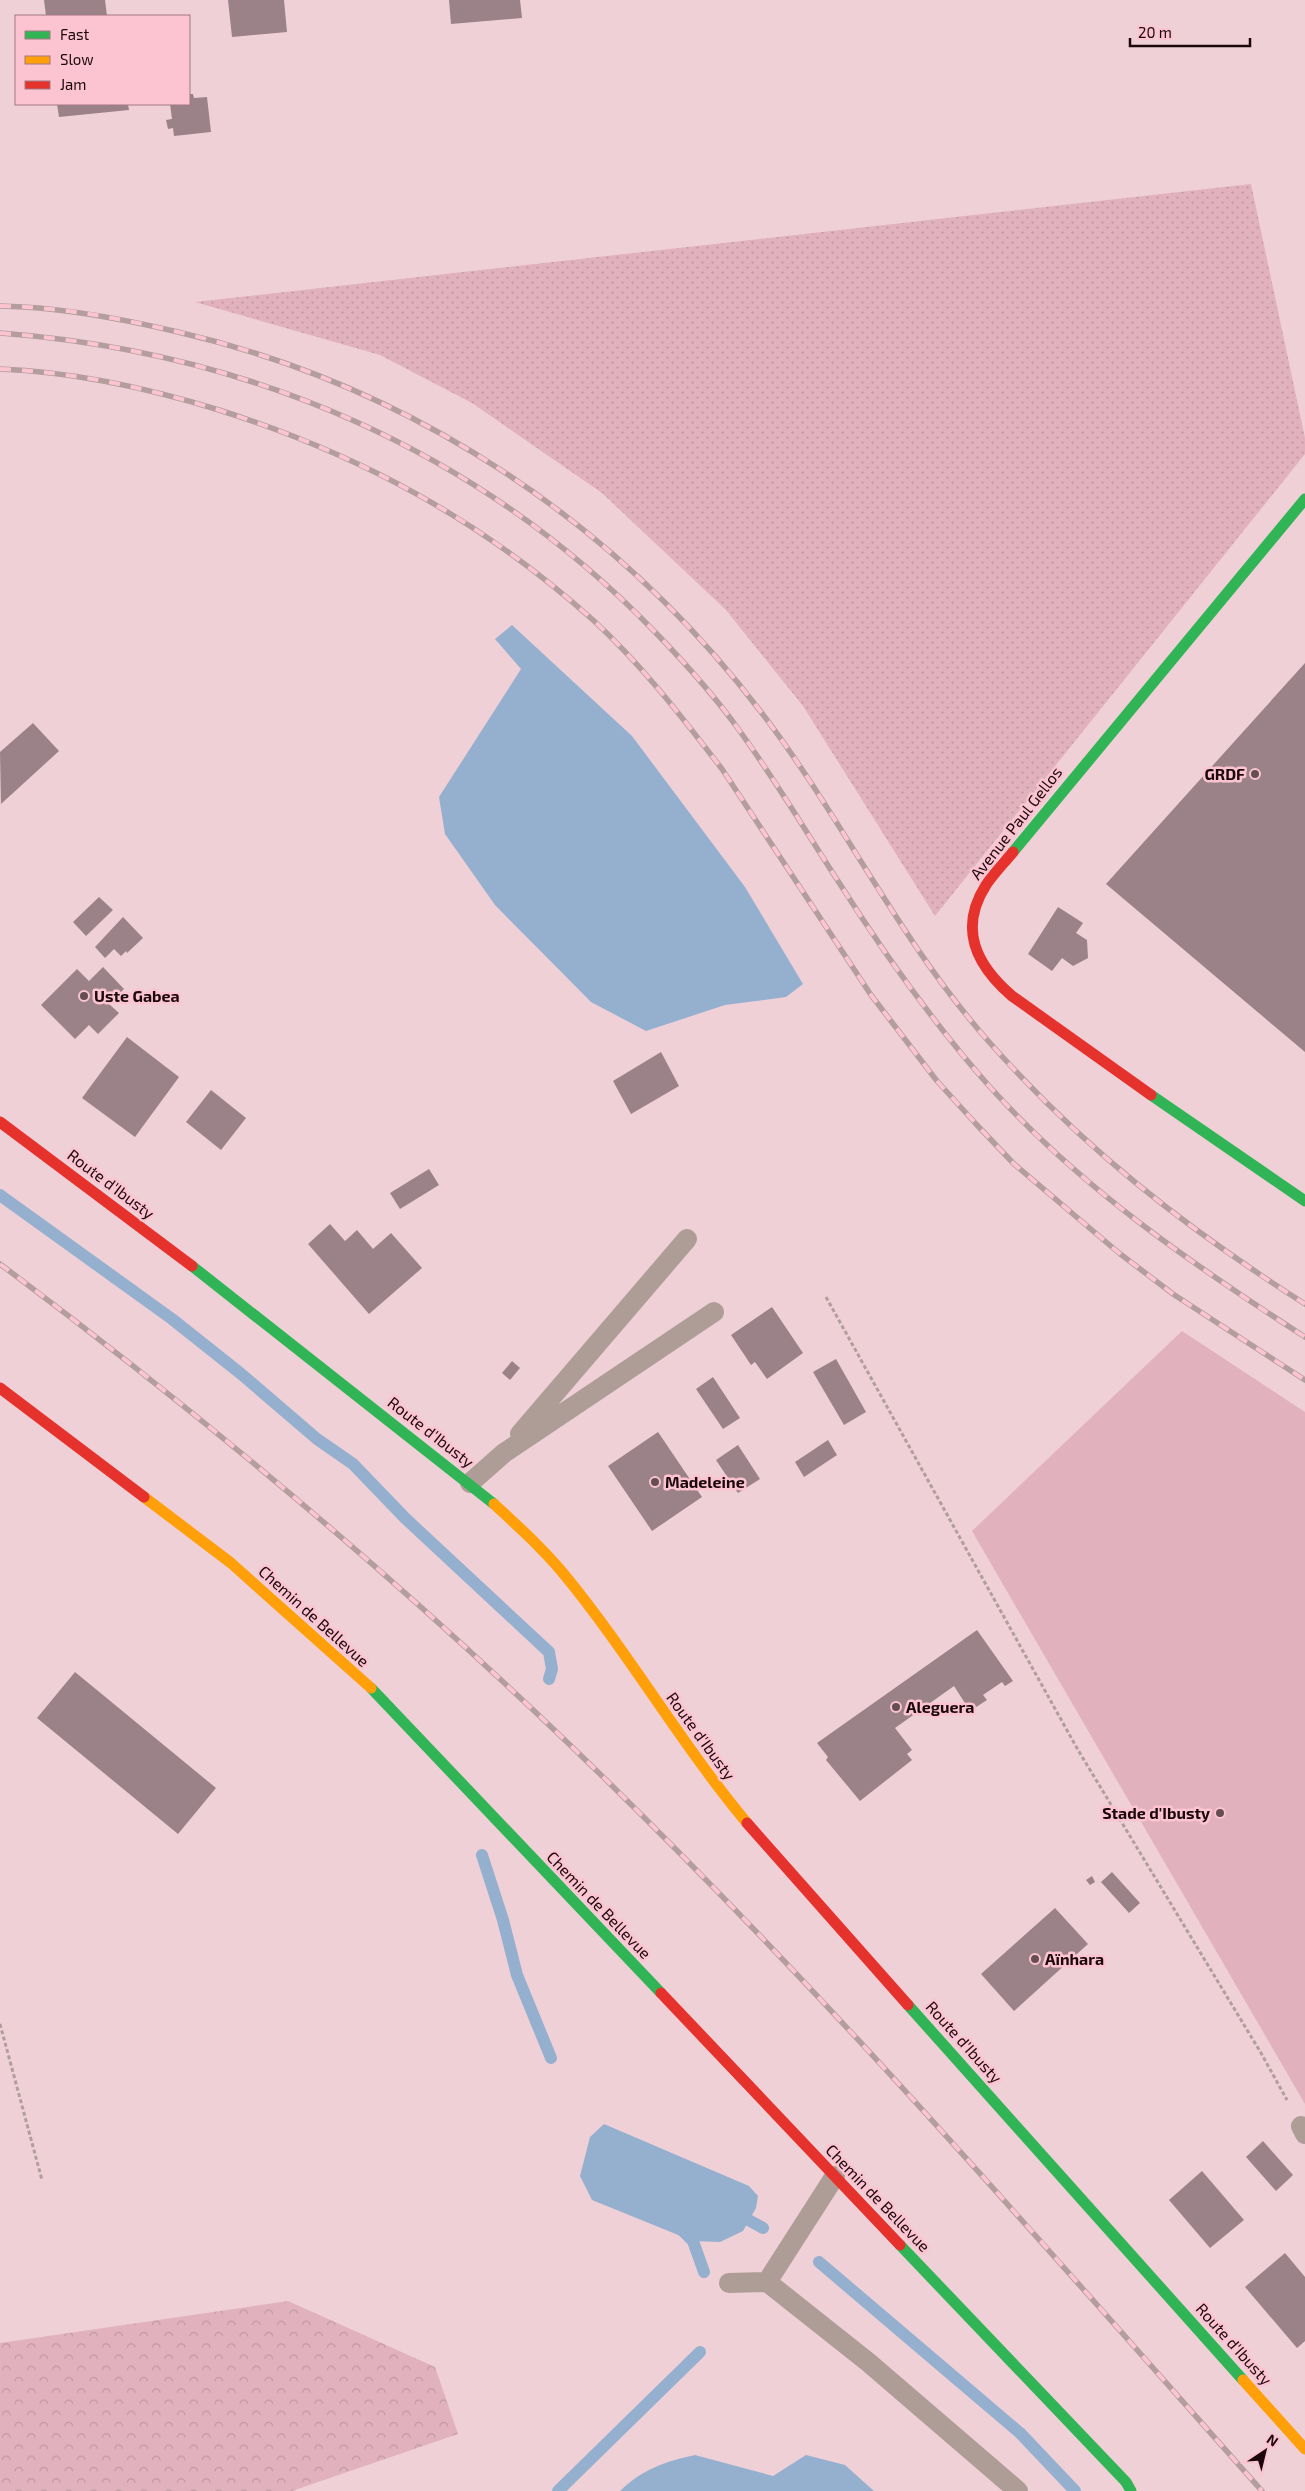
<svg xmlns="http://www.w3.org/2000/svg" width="1305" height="2491" viewBox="0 0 1305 2491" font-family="'Exo 2',sans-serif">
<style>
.grass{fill:url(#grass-dots)}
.forest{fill:url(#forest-crowns)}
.pitch{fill:#e1b2bd}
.water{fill:#95b0cf}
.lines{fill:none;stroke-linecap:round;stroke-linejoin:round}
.stream{stroke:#95b0cf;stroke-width:12}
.building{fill:#9b8288}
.path{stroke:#b29d9d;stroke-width:3;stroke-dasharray:4 2.5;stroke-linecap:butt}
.lane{stroke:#ae9d96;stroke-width:20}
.fast{stroke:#30b455;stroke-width:11}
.slow{stroke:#ff9f0a;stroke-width:11}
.jam{stroke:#e5322d;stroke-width:11}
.rail-casing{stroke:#b39d9d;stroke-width:5.5}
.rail{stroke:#fcc3d1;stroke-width:4;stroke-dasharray:11;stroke-linecap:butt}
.poi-dot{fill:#654e54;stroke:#fcc3d1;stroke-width:2}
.labels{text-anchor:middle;stroke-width:5;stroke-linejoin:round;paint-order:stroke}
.poi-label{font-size:16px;font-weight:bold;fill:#1a080d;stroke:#fcc3d1;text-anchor:start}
.street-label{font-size:16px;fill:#1a080d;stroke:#fcc3d1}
</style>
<defs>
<pattern id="grass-dots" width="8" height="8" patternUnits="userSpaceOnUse" patternTransform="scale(1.25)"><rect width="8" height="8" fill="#e1b2bd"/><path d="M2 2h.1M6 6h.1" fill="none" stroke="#c098a1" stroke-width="1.8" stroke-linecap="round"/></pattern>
<pattern id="forest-crowns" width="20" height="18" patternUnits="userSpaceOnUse" patternTransform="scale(1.25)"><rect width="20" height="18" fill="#e1b2bd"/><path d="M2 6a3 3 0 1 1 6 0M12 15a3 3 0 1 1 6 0" fill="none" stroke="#c098a1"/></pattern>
</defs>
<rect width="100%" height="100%" fill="#efd0d7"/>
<!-- grass -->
<path class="grass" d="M1251 184 1305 438V454L935 916 803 706 726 610 602 493 472 403 380 355 195 302Z"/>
<!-- forest -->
<path class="forest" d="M288 2301 435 2367 458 2434 292 2491H0V2343Z"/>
<!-- pitch -->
<path class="pitch" d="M1182 1331 1305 1412V2104L972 1531Z"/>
<!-- water -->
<path class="water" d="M512 625 632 736 745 887 803 984 786 997 725 1005 646 1031 591 1002 495 905 445 834 439 797 521 669 495 639Z
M604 2124 749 2186 758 2196 756 2208 743 2231 720 2242 693 2241 592 2200 580 2176 590 2137Z
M695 2455 773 2476 806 2455 845 2465 874 2491H620C641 2470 666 2461 695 2455Z"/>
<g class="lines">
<!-- stream -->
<path class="stream" d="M0 1195 172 1319 240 1373 317 1439 353 1464 405 1518 549 1652 552 1669 549 1679
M482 1855 503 1920 517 1975 551 2058
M736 2213 763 2228
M681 2229 693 2241 704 2272
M819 2262 1020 2433 1075 2491
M558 2491 700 2352"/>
</g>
<!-- building -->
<path class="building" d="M44 0H105L107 16H46Z
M228 0H284L287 32 232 37Z
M449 0H520L522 18 451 24Z
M189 94H193L194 98 207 97 211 132 174 136 173 128 168 129 166 120 172 119 170 104H189Z
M57 104H128L129 110 59 117Z
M1305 663V1052L1106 884Z
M33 723 59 751 1 804 0 752Z
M99 897 113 910 86 936 73 922Z
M1058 907 1083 923 1076 933 1087 940 1088 958 1073 966 1062 958 1052 971 1028 954Z
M123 917 143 938 127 953 126 951 121 956 114 949 105 958 95 947Z
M103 967 124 989 109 1004 119 1013 98 1034 89 1025 75 1039 41 1005 77 969 89 981Z
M127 1037 179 1077 135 1137 82 1098Z
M661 1052 679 1086 631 1114 613 1081Z
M211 1090 246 1118 221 1150 186 1122Z
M429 1169 439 1185 400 1209 390 1193Z
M330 1224 345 1241 357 1230 373 1249 391 1233 422 1268 369 1314 308 1244Z
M772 1307 803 1353 767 1379 755 1362 751 1365 731 1335Z
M836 1359 866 1412 844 1425 813 1372Z
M512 1361 520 1368 510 1380 502 1373Z
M713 1377 740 1418 723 1429 696 1389Z
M658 1432 702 1497 652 1531 608 1466Z
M828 1440 837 1455 804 1477 795 1462Z
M738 1445 760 1479 738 1493 716 1460Z
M977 1630 1013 1681 1005 1686 1002 1682 983 1695 987 1700 970 1711 954 1686 895 1728 912 1750 907 1754 912 1760 860 1801 826 1760 828 1757 817 1743Z
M75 1672 216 1788 178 1834 37 1718Z
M1112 1872 1140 1903 1129 1913 1101 1882Z
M1092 1876 1095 1882 1090 1885 1086 1880Z
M1055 1908 1088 1944 1014 2011 981 1974Z
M1263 2141 1293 2175 1276 2191 1246 2157Z
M1202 2171 1244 2220 1210 2248 1169 2200Z
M1285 2253 1305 2277V2341L1297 2348 1245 2287Z"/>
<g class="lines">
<!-- path -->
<path class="path" d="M826 1297 1078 1750 1261 2053 1287 2100
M0 2024 42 2180"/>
<!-- lane -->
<path class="lane" d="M520 1434 687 1239
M470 1483 504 1453 714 1312
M1301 2126 1305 2134
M767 2282 835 2176
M729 2283 767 2282 868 2362 1018 2491"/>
<!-- fast -->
<path class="fast" d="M1013 852 1305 499
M1151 1095 1305 1201
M192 1266 494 1504
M371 1688 661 1993
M908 2005 1243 2380
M900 2245 1126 2482 1131 2491"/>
<!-- slow -->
<path class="slow" d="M144 1497 231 1563 371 1688
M494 1504C518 1526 542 1548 563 1573 629 1653 681 1744 747 1823
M1243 2380 1305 2449"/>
<!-- jam -->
<path class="jam" d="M1013 852C1005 862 994 873 986 885 958 929 976 965 1012 996L1151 1095
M0 1122 192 1266
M0 1388 144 1497
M747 1823 908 2005
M661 1993 900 2245"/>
<defs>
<path id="rail" d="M0 306C60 307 119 318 178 332 411 386 616 522 761 712 843 819 900 942 990 1043 1084 1149 1186 1228 1305 1304
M0 333C251 352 480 451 655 632 685 663 714 695 739 730 774 778 805 830 838 881 883 952 934 1024 990 1087 1081 1188 1192 1264 1305 1337
M0 369C74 372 148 388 219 410 361 455 481 520 593 620 641 664 682 717 722 769L871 995 937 1081 976 1124 1014 1164 1119 1253 1173 1294 1305 1380
M0 1264C185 1402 362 1549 530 1707 791 1952 1025 2224 1262 2491"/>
</defs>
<!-- rail casing -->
<use href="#rail" class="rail-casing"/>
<!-- rail -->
<use href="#rail" class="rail"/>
</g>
<!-- markers -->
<g class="poi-dot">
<circle cx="1255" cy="774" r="5"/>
<circle cx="84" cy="996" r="5"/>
<circle cx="655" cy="1482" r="5"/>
<circle cx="896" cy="1707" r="5"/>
<circle cx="1220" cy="1813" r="5"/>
<circle cx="1035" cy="1959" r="5"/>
</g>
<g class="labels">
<!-- poi labels -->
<g class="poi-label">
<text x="1245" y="780" text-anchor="end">GRDF</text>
<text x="94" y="1002">Uste Gabea</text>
<text x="665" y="1488">Madeleine</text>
<text x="906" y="1713">Aleguera</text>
<text x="1210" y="1819" text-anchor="end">Stade d'Ibusty</text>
<text x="1045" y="1965">Aïnhara</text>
</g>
<!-- street labels -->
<g class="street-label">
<text transform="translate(1016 823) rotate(-52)" y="6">Avenue Paul Gellos</text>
<text transform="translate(111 1184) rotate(37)" y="6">Route d'Ibusty</text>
<text transform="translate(431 1432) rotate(38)" y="6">Route d'Ibusty</text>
<text transform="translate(314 1616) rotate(42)" y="6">Chemin de Bellevue</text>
<text transform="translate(701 1736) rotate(54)" y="6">Route d'Ibusty</text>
<text transform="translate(599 1905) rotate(46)" y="6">Chemin de Bellevue</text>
<text transform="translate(964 2042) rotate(48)" y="6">Route d'Ibusty</text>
<text transform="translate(878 2198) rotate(46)" y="6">Chemin de Bellevue</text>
<text transform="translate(1234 2344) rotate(48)" y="6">Route d'Ibusty</text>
</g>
</g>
<!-- legend -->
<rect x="15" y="15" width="175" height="90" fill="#fcc3d1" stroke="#a27883"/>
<rect x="25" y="31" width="25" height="8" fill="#30b455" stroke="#a27883"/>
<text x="60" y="40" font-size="15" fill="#1a080d">Fast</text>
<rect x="25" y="56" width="25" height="8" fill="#ff9f0a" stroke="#a27883"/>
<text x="60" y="65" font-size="15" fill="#1a080d">Slow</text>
<rect x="25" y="81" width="25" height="8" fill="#e5322d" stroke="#a27883"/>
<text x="60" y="90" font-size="15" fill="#1a080d">Jam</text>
<!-- north arrow -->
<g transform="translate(1265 2451) rotate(35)" stroke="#fcc3d1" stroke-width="4" paint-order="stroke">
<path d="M0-4L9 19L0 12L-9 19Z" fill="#1a080d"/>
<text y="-8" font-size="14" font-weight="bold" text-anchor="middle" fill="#1a080d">N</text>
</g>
<!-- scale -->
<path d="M1130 38v8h120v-8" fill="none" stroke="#1a080d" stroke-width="2.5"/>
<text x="1138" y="38" font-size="15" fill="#1a080d" stroke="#fcc3d1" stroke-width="4" paint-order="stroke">20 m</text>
</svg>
